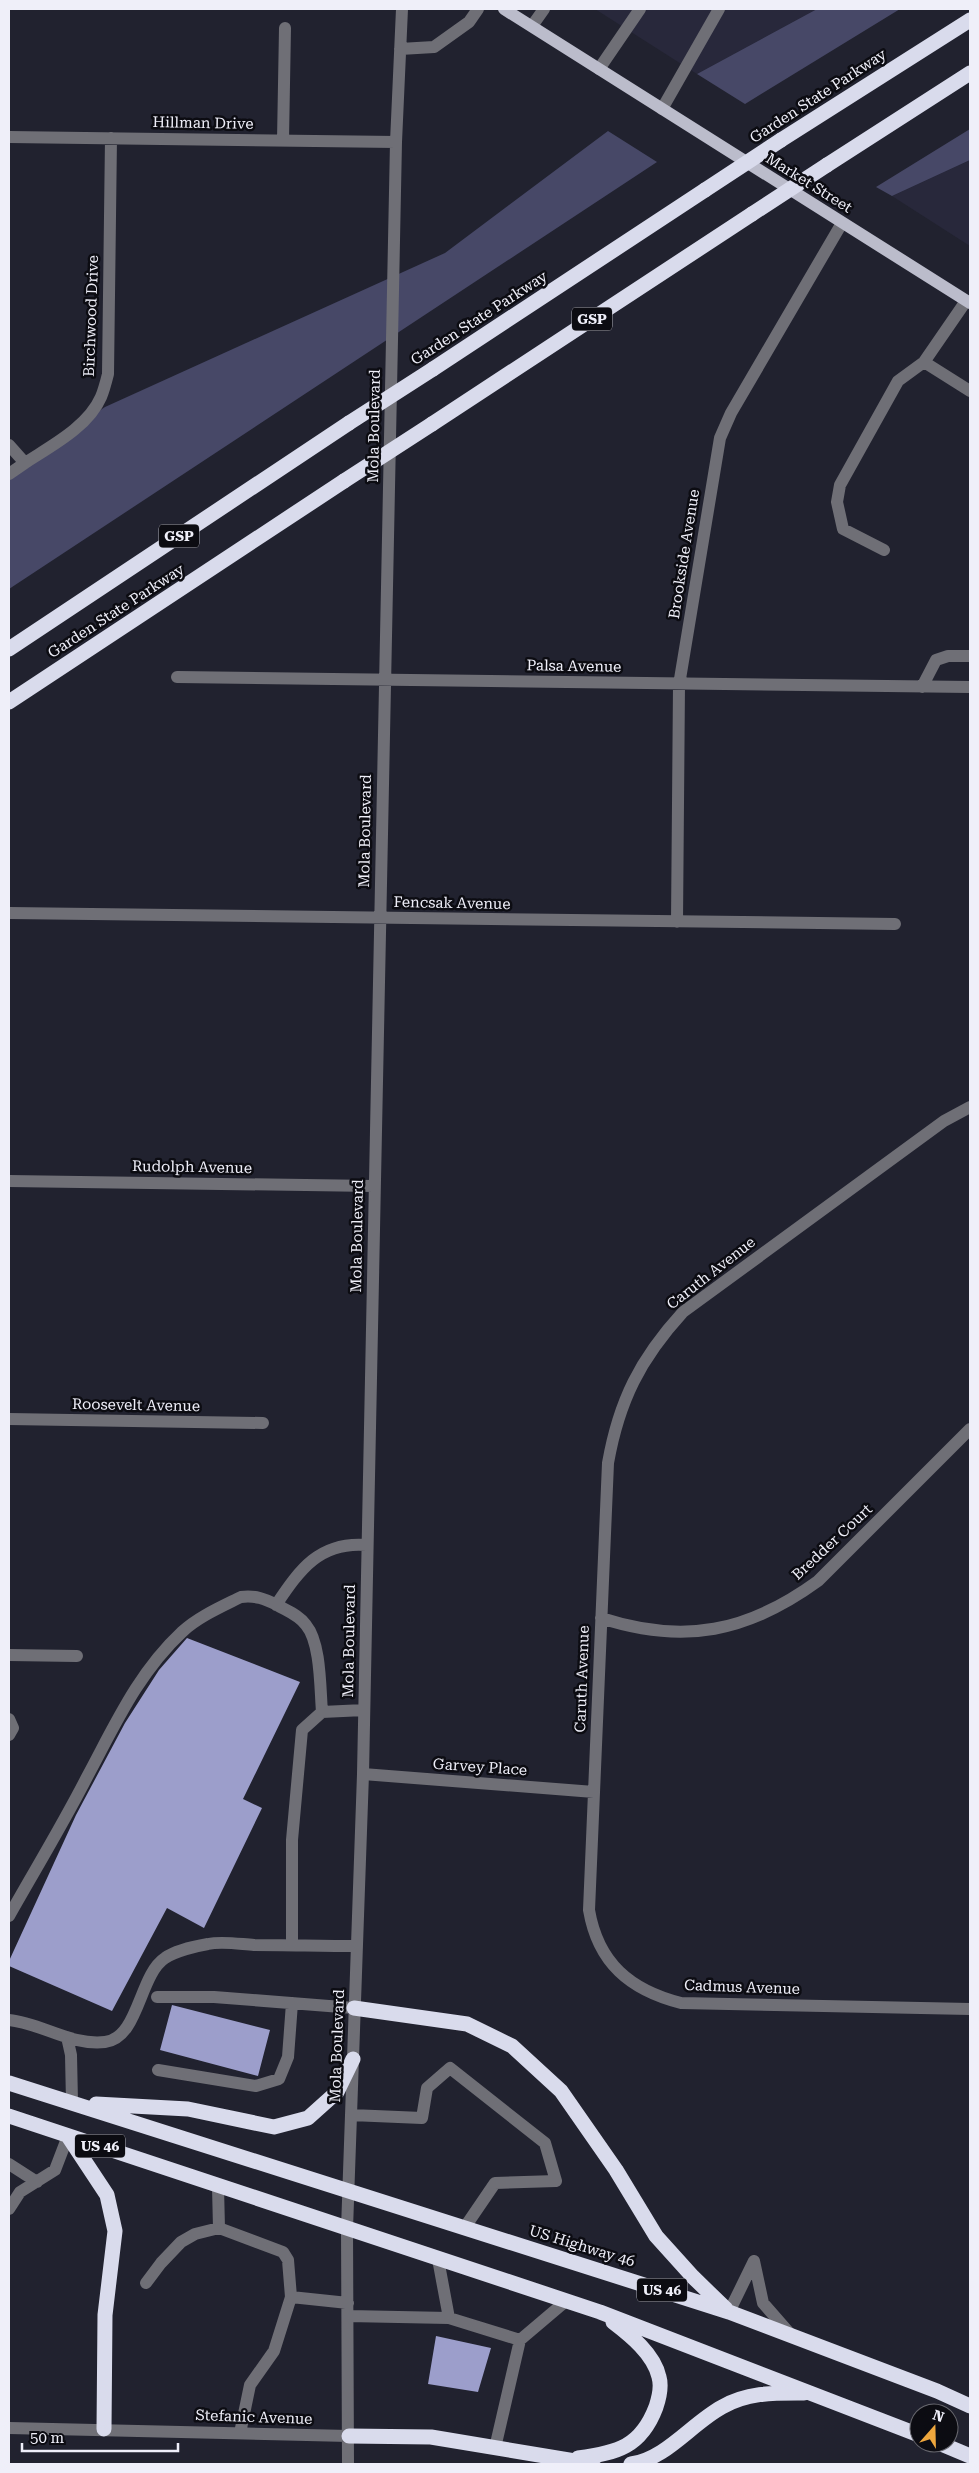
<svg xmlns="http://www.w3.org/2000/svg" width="979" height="2473" viewBox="0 0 979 2473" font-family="'Roboto Serif',serif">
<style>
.built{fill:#28283b}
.green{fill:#474867}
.building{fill:#9c9ecb}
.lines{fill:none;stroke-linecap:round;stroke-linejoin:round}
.minor{stroke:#6f6f76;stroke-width:12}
.major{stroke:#bbbccb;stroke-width:12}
.highway{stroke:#d9dbec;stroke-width:15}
.highway-bridge{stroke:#d9dbec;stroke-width:15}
.labels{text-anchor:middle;stroke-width:5;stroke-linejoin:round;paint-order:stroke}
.shield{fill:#0c0c12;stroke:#ababb4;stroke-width:1}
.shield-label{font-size:14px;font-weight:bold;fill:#efeff9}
.street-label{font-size:15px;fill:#efeff9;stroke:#0c0c12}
</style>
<rect width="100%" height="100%" fill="#21222f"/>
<!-- built -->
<path class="built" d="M595 9H817L697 74Z
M970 160V246L892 196Z"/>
<!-- green -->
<path class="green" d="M817 9H900L745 104 697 74Z
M970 129V160L892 196 876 187Z
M608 131 657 162 9 589V471L105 407 445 253Z"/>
<!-- building -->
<path class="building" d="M187 1638 300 1682 243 1799 262 1808 204 1928 167 1908 112 2011 9 1966V1961L76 1815 125 1723 159 1670Z
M172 2005 270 2030 258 2076 160 2050Z
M436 2336 491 2348 478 2392 428 2384Z"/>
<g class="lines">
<!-- minor -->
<path class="minor" d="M532 26 544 9
M400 49 434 47 469 22 478 9
M599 69 640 9
M662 109 719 9
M9 137 396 142
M283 140 285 28
M966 301 924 362 970 391
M9 445 25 463C51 446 88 427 101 397 104 390 106 382 108 374L111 138
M9 474 25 463
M884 550 843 529 837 502 840 485 898 381 924 362
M177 677 970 687
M922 687 936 660 948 656H970
M9 913 895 924
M677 922 679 685 720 438 731 413 842 223
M970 1107 944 1121 683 1312C640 1359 619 1401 608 1463L589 1910C598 1963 630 1990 681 2003L970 2009
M9 1181 374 1186
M9 1419 263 1423
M276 1605C300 1569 320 1541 367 1545
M601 1618C684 1645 748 1632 818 1581L970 1429
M9 1655 77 1656
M9 1719 13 1728 9 1735
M363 1774 594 1792
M9 1916C35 1870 63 1824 87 1777 115 1725 138 1673 182 1632 198 1617 221 1607 241 1597 255 1595 265 1599 277 1605 287 1611 299 1615 306 1625 321 1643 320 1688 322 1712
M292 1945V1840L302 1730 322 1712 364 1710
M157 1997H214L354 2008
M9 2020C41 2023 71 2046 105 2042 139 2038 139 1975 165 1958 175 1951 196 1946 208 1944 222 1941 239 1944 254 1945 288 1945 322 1946 357 1946
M67 2037 71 2055 72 2102
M158 2070 256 2086 279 2079 288 2057 292 2003
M351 2115 422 2118 427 2088 450 2068 545 2143 556 2181 495 2183 465 2227
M9 2164 37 2182
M218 2187 219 2228
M9 2209 20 2192 55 2170 68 2136
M438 2259 449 2318
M754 2261 763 2303 791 2335
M146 2283 161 2263 181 2242 195 2234 219 2228 283 2252 288 2260 291 2297 348 2303
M729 2312 754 2261
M348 2316 449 2318 520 2340 495 2448
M520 2340 566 2301
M9 2428 349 2436
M240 2433 250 2385 274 2351 291 2297
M348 2464 347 2229 363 1774 396 142 402 9"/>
<!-- major -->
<path class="major" d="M504 9 970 303"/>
<!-- highway -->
<path class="highway" d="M781 140 970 20
M827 165 970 73
M433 369 705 190
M432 424 752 214
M9 649 349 423
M9 702 344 481
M354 2008 467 2024 512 2046 561 2091 616 2170 656 2236 693 2277 726 2309
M9 2083 729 2312 937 2391 970 2406
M96 2104 188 2109 274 2127 308 2118 337 2092 353 2059
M9 2116 600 2312 919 2435
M68 2136 107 2195 115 2231 105 2315 104 2429
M349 2436 431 2437 593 2464
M939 2443 970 2456
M578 2458C617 2453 641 2447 656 2407 659 2398 662 2387 659 2377 654 2354 630 2335 613 2322
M631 2464C666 2459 691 2424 722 2407 748 2392 775 2393 804 2393"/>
<!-- highway-bridge -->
<path class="highway-bridge" d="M705 190 781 140
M752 214 827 165
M349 423 433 369
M344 481 432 424"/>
</g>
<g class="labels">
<!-- shield labels -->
<g class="shield">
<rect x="572" y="307.5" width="40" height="23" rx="4"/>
<rect x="159" y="524.5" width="40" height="23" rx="4"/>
<rect x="75" y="2134.5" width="50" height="23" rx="4"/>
<rect x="637" y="2278.5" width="50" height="23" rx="4"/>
</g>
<g class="shield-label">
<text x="592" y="324">GSP</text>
<text x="179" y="541">GSP</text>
<text x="100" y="2151">US 46</text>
<text x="662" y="2295">US 46</text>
</g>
<!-- street labels -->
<g class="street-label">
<text transform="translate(818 96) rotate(-33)" y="5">Garden State Parkway</text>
<text transform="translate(203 123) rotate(1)" y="5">Hillman Drive</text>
<text transform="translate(809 183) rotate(32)" y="5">Market Street</text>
<text transform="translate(91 316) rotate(-88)" y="5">Birchwood Drive</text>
<text transform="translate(479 318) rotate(-33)" y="5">Garden State Parkway</text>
<text transform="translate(374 426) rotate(-89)" y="5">Mola Boulevard</text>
<text transform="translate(684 554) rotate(-81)" y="5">Brookside Avenue</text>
<text transform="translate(116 611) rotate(-33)" y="5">Garden State Parkway</text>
<text transform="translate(574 666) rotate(1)" y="5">Palsa Avenue</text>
<text transform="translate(365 831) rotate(-89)" y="5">Mola Boulevard</text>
<text transform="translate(452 903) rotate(1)" y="5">Fencsak Avenue</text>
<text transform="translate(192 1167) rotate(1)" y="5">Rudolph Avenue</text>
<text transform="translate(357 1236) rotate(-89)" y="5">Mola Boulevard</text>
<text transform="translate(711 1273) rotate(-38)" y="5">Caruth Avenue</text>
<text transform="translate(136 1405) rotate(1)" y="5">Roosevelt Avenue</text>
<text transform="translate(832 1542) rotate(-43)" y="5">Bredder Court</text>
<text transform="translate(349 1641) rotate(-89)" y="5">Mola Boulevard</text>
<text transform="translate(582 1679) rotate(-88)" y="5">Caruth Avenue</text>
<text transform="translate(480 1767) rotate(4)" y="5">Garvey Place</text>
<text transform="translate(742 1987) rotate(2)" y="5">Cadmus Avenue</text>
<text transform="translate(337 2046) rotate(-88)" y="5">Mola Boulevard</text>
<text transform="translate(582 2246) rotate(17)" y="5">US Highway 46</text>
<text transform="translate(254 2417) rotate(2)" y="5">Stefanic Avenue</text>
</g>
</g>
<!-- border -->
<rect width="979" height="2473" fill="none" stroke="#efeff9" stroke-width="20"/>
<!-- north arrow -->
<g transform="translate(934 2428) rotate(20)"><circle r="24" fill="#0c0c12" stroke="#67676e"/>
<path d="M0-4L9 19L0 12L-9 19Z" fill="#efa73d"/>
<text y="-8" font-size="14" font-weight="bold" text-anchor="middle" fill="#efeff9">N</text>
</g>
<!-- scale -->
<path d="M22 2443v8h156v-8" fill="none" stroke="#efeff9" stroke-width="2.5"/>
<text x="30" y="2443" font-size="15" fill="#efeff9" stroke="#0c0c12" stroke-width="4" paint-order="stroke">50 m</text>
</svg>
